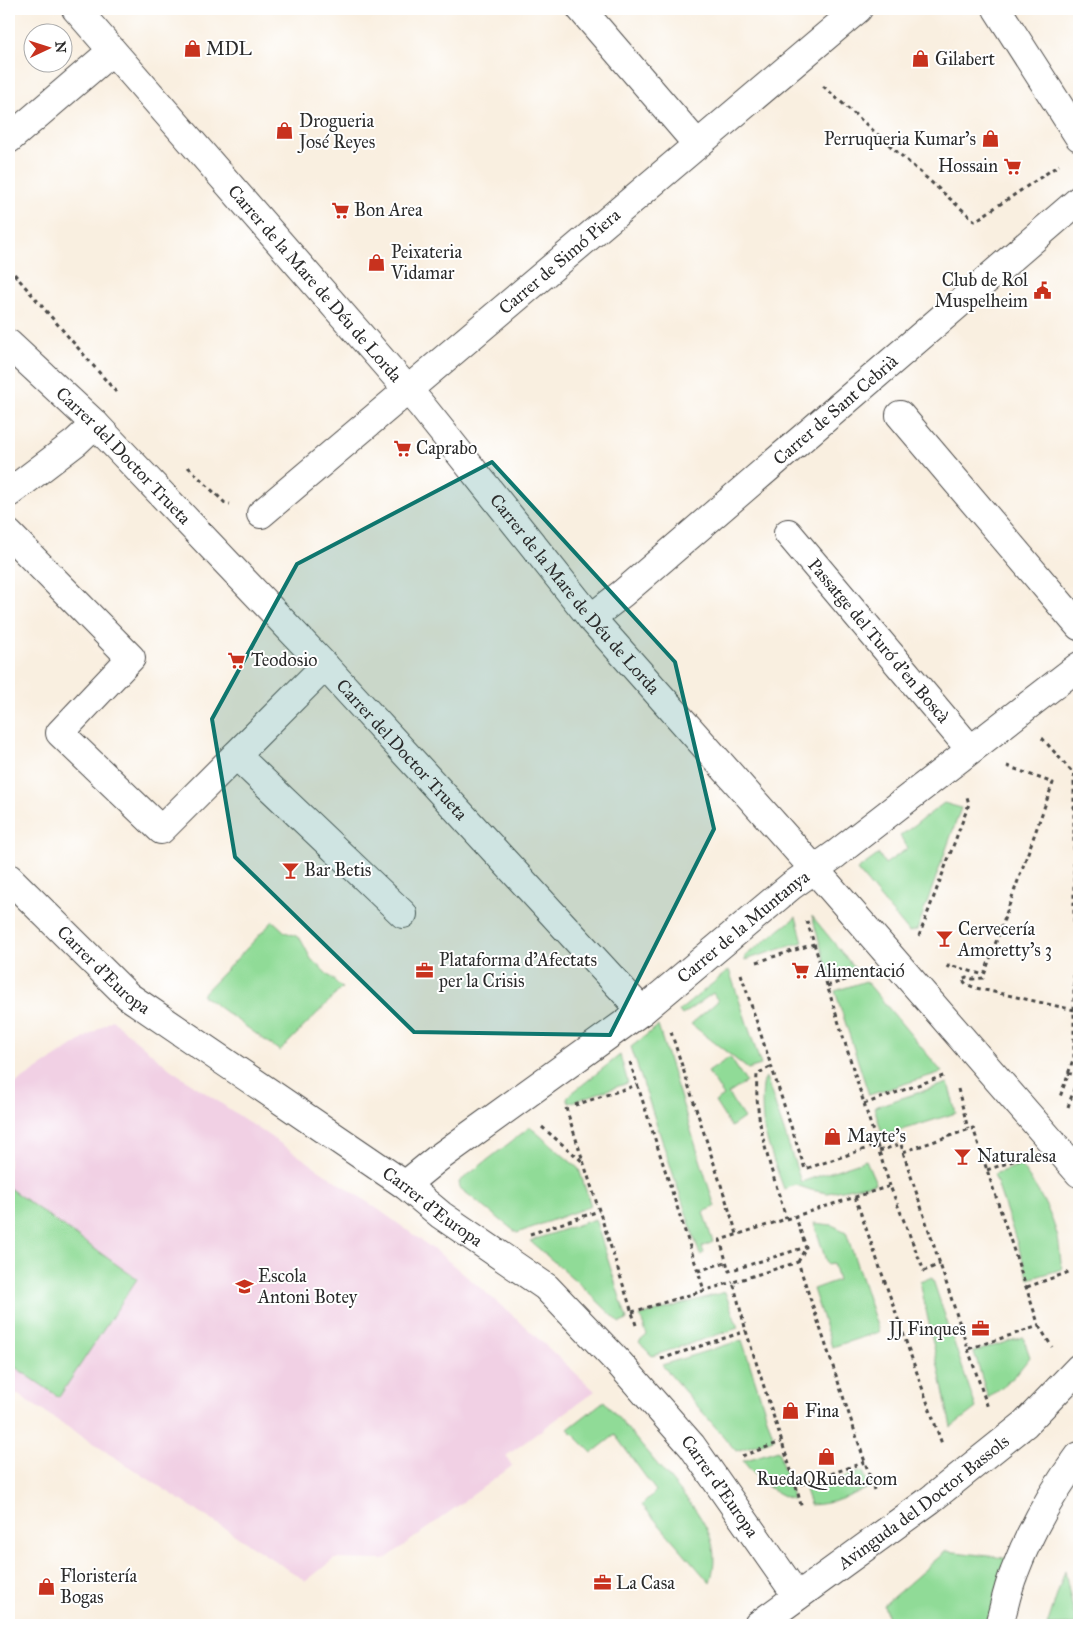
<svg xmlns="http://www.w3.org/2000/svg" width="1088" height="1634" viewBox="0 0 1088 1634" font-family="'IM FELL Great Primer',serif">
<style>
.built{fill:#f1d0e4}
.green{fill:#90db97;stroke:#5e8361}
.lines{fill:none;stroke-linecap:round;stroke-linejoin:round}
.minor-casing{stroke:#4a4846;stroke-width:30}
.path{stroke:#4a4846;stroke-width:3;stroke-dasharray:4 4;stroke-linecap:butt}
.minor{stroke:#fff;stroke-width:28}
.marked{fill:#0f766e;fill-opacity:0.2;stroke:#0f766e;stroke-width:4;stroke-linejoin:round}
.labels{text-anchor:middle;stroke-width:4;stroke-linejoin:round;paint-order:stroke}
.poi-label{font-size:18px;fill:#2b2b2b;stroke:#fff;text-anchor:start}
.street-label{font-size:18px;fill:#2b2b2b;stroke:#fff}
</style>
<rect width="100%" height="100%" fill="#fff"/>
<filter id="ink" filterUnits="userSpaceOnUse"><feTurbulence type="fractalNoise" baseFrequency=".02" numOctaves="2"/><feDisplacementMap in="SourceGraphic" scale="10" xChannelSelector="R" yChannelSelector="G"/><feConvolveMatrix kernelMatrix="1 2 1 2 8 2 1 2 1" color-interpolation-filters="sRGB"/></filter>
<filter id="wash" filterUnits="userSpaceOnUse"><feTurbulence type="fractalNoise" baseFrequency=".0096" numOctaves="4" result="noise"/><feDisplacementMap in="SourceGraphic" scale="20" xChannelSelector="R" yChannelSelector="G"/><feGaussianBlur stdDeviation="1.12" result="paint"/><feColorMatrix in="noise" values="0 0 0 0 0 0 0 0 0 0 0 0 0 0 0 0 0 1.4 0 .05"/><feComposite in="paint" operator="in"/></filter>
<g filter="url(#wash)">
<rect width="100%" height="100%" fill="#f9efe0"/>
<!-- built -->
<path class="built" d="M112 1020 170 1069 382 1212 440 1254 517 1319 595 1391 506 1456 512 1466 384 1560 334 1559 306 1581 9 1389V1088Z"/>
<!-- green -->
<path class="green" d="M944 803 961 808 917 930 909 932 857 870 879 854 885 864 908 848 900 836Z
M812 916 857 971 830 980Z
M796 917 803 942 745 960V956Z
M273 921 285 932 296 936 301 940 311 959 342 988 280 1051 202 995Z
M729 970 761 1065 748 1069 691 1024 718 1001 713 993 682 1015 679 1011Z
M866 981 942 1072 869 1095 835 991Z
M658 1026 715 1207 703 1212 713 1242 702 1247 704 1253 700 1255 631 1047Z
M620 1055 628 1083 569 1103 567 1097Z
M730 1057 746 1082 728 1094 744 1118 731 1127 715 1102 724 1096 708 1072Z
M766 1077 801 1182 866 1160 876 1183 828 1193 811 1190 796 1185 784 1189C777 1170 770 1152 765 1133 762 1124 760 1083 766 1077Z
M948 1083 956 1113 883 1136 874 1107Z
M530 1127 579 1169 591 1206 517 1233 460 1188 459 1182Z
M1020 1165C1037 1187 1051 1211 1058 1238 1060 1248 1060 1258 1062 1269L1029 1279 994 1174Z
M9 1188 137 1279 59 1397 9 1363Z
M595 1219 627 1320 620 1323 583 1287 530 1241Z
M814 1223 832 1225 846 1232 879 1332 832 1347 813 1289 838 1280 833 1263 827 1264Z
M932 1277 976 1408 951 1427 920 1282Z
M725 1292 738 1328 652 1356 639 1342 647 1335 640 1316Z
M1023 1337 1030 1357 1014 1377 988 1398 974 1352Z
M742 1340 774 1439 736 1451 662 1365Z
M604 1401 695 1509C712 1534 719 1553 710 1583L642 1505 656 1491 615 1435 592 1453 568 1429Z
M778 1450 793 1500C771 1492 757 1479 743 1461Z
M863 1471 869 1487C849 1497 832 1504 810 1505L805 1490Z
M946 1551 1006 1558 988 1625H890L884 1605Z
M1065 1571 1076 1625H1047Z"/>
</g>
<g filter="url(#ink)">
<g class="lines">
<defs>
<g id="minor">
<path id="s1" d="M76 9 421 405 591 618 830 887 1079 1173"/>
<path d="M581 9 697 144"/>
<path d="M997 9 1079 137"/>
<path d="M9 139 112 51"/>
<path id="s2" d="M9 344 95 424 325 666 642 1011"/>
<path d="M900 415 1079 626"/>
<path d="M9 493 76 442 95 424"/>
<path id="s3" d="M261 514 858 9"/>
<path id="s4" d="M788 533 970 749"/>
<path d="M9 534 131 658 60 733 161 830 325 666"/>
<path id="s5" d="M591 618 623 593 1079 200"/>
<path d="M236 755 403 914"/>
<path id="s6" d="M9 878 128 996 405 1185 441 1215 546 1287 619 1363 692 1446 797 1596"/>
<path id="s7" d="M405 1185 437 1159 642 1011 791 886 836 854 1079 666"/>
<path id="s8" d="M758 1625 930 1500 1025 1424 1079 1368"/>
<path d="M999 1625C1004 1608 1007 1590 1014 1573 1030 1531 1052 1492 1079 1456"/>
</g>
</defs>
<!-- minor casing -->
<use href="#minor" class="minor-casing"/>
<!-- path -->
<path class="path" d="M823 86 975 221 1059 165
M9 268 116 392
M188 467 225 503 230 504
M1042 738 1074 774V1057L1060 1097
M1007 766 1053 783 983 978 973 979 966 977 962 979 966 984 976 988 1079 1011
M919 936 969 804 967 797
M757 962 814 944
M947 968 949 965 984 975
M741 974 805 1169 877 1145 806 918
M827 986 861 975
M671 1032 737 1234
M630 1062 704 1290
M770 1067 757 1074C754 1125 772 1170 786 1218
M1068 1073 1079 1076
M958 1089 968 1129
M864 1104 946 1075
M575 1105 637 1085
M1068 1107 1079 1074
M566 1108 637 1328
M542 1127 583 1162
M877 1145 890 1186
M879 1151 901 1144 903 1152 968 1349 1039 1326 973 1128 903 1152
M987 1170 1019 1159
M855 1197 942 1444
M795 1215 806 1247 729 1271 720 1240 890 1186 924 1271 940 1264
M530 1234 599 1211
M798 1262 806 1247
M698 1271 726 1262
M1027 1287 1069 1272
M632 1312 733 1282
M1039 1326 1052 1347
M968 1349 988 1408
M661 1359 746 1331
M742 1456 781 1442
M865 1462 796 1486 746 1331 733 1282 798 1262 865 1462 874 1490
M796 1486 802 1509"/>
<!-- minor -->
<use href="#minor" class="minor"/>
</g>
</g>
<!-- marked area -->
<path class="marked" d="M492 462 675 662 714 829 610 1035 414 1032 235 857 212 719 297 564Z"/>
<!-- icons -->
<defs>
<symbol id="shop-bare" viewBox="-9 -9 18 18"><path d="M-5-2.5h2.3a2.7 3.5 0 0 1 5.4 0H5L5.5 6h-11ZM-1.5-2.5h3a1.5 2.3 0 0 0-3 0Z" fill="#c8321e" stroke="#fff" stroke-width="2.5" paint-order="stroke"/></symbol>
<symbol id="supermarket-bare" viewBox="-9 -9 18 18"><path d="M-6-5.5h2.5l.6 2H6L4.5 2H-2.5L-4.4-4H-6ZM-1.5 3.2a1.3 1.3 0 1 0 .1 0ZM3 3.2a1.3 1.3 0 1 0 .1 0Z" fill="#c8321e" stroke="#fff" stroke-width="2.5" paint-order="stroke"/></symbol>
<symbol id="civic-bare" viewBox="-9 -9 18 18"><path d="M-.6-6.5H3V-4.5H.6V-3L4-1V1h2V6H-6V1h2V-1L-.6-3ZM-1.2 2.5V6h2.4V2.5Z" fill="#c8321e" stroke="#fff" stroke-width="2.5" paint-order="stroke"/></symbol>
<symbol id="bar-bare" viewBox="-9 -9 18 18"><path d="M-6-5H6L.8 .8V4.5H3.5V6h-7V4.5H-.8V.8Z" fill="#c8321e" stroke="#fff" stroke-width="2.5" paint-order="stroke"/></symbol>
<symbol id="office-bare" viewBox="-9 -9 18 18"><path d="M-6-3h4V-5.5h4V-3h4V5H-6ZM-1-4.5V-3h2v-1.5ZM-6 0V1H6V0Z" fill="#c8321e" stroke="#fff" stroke-width="2.5" paint-order="stroke"/></symbol>
<symbol id="school-bare" viewBox="-9 -9 18 18"><path d="M0-5L7-2L0 1L-7-2ZM-4 1L0 2.5L4 1V4Q0 6-4 4Z" fill="#c8321e" stroke="#fff" stroke-width="2.5" paint-order="stroke"/></symbol>
</defs>
<g fill-rule="evenodd">
<use href="#shop-bare" x="180" y="36" width="25" height="25"/>
<use href="#shop-bare" x="908" y="46" width="25" height="25"/>
<use href="#shop-bare" x="272" y="118" width="25" height="25"/>
<use href="#shop-bare" x="978" y="126" width="25" height="25"/>
<use href="#supermarket-bare" x="1000" y="154" width="25" height="25"/>
<use href="#supermarket-bare" x="328" y="198" width="25" height="25"/>
<use href="#shop-bare" x="364" y="250" width="25" height="25"/>
<use href="#civic-bare" x="1030" y="278" width="25" height="25"/>
<use href="#supermarket-bare" x="390" y="436" width="25" height="25"/>
<use href="#supermarket-bare" x="224" y="648" width="25" height="25"/>
<use href="#bar-bare" x="278" y="858" width="25" height="25"/>
<use href="#bar-bare" x="932" y="926" width="25" height="25"/>
<use href="#office-bare" x="412" y="958" width="25" height="25"/>
<use href="#supermarket-bare" x="788" y="958" width="25" height="25"/>
<use href="#shop-bare" x="820" y="1124" width="25" height="25"/>
<use href="#bar-bare" x="950" y="1144" width="25" height="25"/>
<use href="#school-bare" x="232" y="1274" width="25" height="25"/>
<use href="#office-bare" x="968" y="1316" width="25" height="25"/>
<use href="#shop-bare" x="778" y="1398" width="25" height="25"/>
<use href="#shop-bare" x="814" y="1444" width="25" height="25"/>
<use href="#office-bare" x="590" y="1570" width="25" height="25"/>
<use href="#shop-bare" x="34" y="1574" width="25" height="25"/>
</g>
<g class="labels">
<!-- poi labels -->
<g class="poi-label">
<text x="206" y="55">MDL</text>
<text x="935" y="65">Gilabert</text>
<text x="299" y="127">Drogueria<tspan x="299" dy="21">José Reyes</tspan></text>
<text x="976" y="145" text-anchor="end">Perruqueria Kumar's</text>
<text x="998" y="172" text-anchor="end">Hossain</text>
<text x="354" y="216">Bon Area</text>
<text x="391" y="258">Peixateria<tspan x="391" dy="21">Vidamar</tspan></text>
<text x="1028" y="286" text-anchor="end">Club de Rol<tspan x="1028" dy="21">Muspelheim</tspan></text>
<text x="416" y="454">Caprabo</text>
<text x="251" y="666">Teodosio</text>
<text x="304" y="876">Bar Betis</text>
<text x="958" y="935">Cervecería<tspan x="958" dy="21">Amoretty's 3</tspan></text>
<text x="439" y="966">Plataforma d'Afectats<tspan x="439" dy="21">per la Crisis</tspan></text>
<text x="815" y="977">Alimentació</text>
<text x="847" y="1142">Mayte's</text>
<text x="977" y="1162">Naturalesa</text>
<text x="258" y="1282">Escola<tspan x="258" dy="21">Antoni Botey</tspan></text>
<text x="966" y="1335" text-anchor="end">JJ Finques</text>
<text x="805" y="1417">Fina</text>
<text x="827" y="1485" text-anchor="middle">RuedaQRueda.com</text>
<text x="60" y="1582">Floristería<tspan x="60" dy="21">Bogas</tspan></text>
<text x="616" y="1589">La Casa</text>
</g>
<!-- street labels -->
<g class="street-label">
<text dy="6" stroke="none"><textPath href="#s3" startOffset="391">Carrer de Simó Piera</textPath></text>
<text dy="6" stroke="none"><textPath href="#s1" startOffset="364">Carrer de la Mare de Déu de Lorda</textPath></text>
<text dy="6" stroke="none"><textPath href="#s5" startOffset="321">Carrer de Sant Cebrià</textPath></text>
<text dy="6" stroke="none"><textPath href="#s2" startOffset="160">Carrer del Doctor Trueta</textPath></text>
<text dy="6" stroke="none"><textPath href="#s1" startOffset="769">Carrer de la Mare de Déu de Lorda</textPath></text>
<text dy="6" stroke="none"><textPath href="#s4" startOffset="141">Passatge del Turó d'en Boscà</textPath></text>
<text dy="6" stroke="none"><textPath href="#s2" startOffset="565">Carrer del Doctor Trueta</textPath></text>
<text dy="6" stroke="none"><textPath href="#s7" startOffset="426">Carrer de la Muntanya</textPath></text>
<text dy="6" stroke="none"><textPath href="#s6" startOffset="132">Carrer d'Europa</textPath></text>
<text dy="6" stroke="none"><textPath href="#s6" startOffset="538">Carrer d'Europa</textPath></text>
<text dy="6" stroke="none"><textPath href="#s6" startOffset="942">Carrer d'Europa</textPath></text>
<text dy="6" stroke="none"><textPath href="#s8" startOffset="206">Avinguda del Doctor Bassols</textPath></text>
</g>
</g>
<!-- margin -->
<rect width="1088" height="1634" fill="none" stroke="#fff" stroke-width="30"/>
<!-- north arrow -->
<g transform="translate(48 48) rotate(86)"><circle r="24" fill="#ffffff" stroke="#aaaaaa"/>
<path d="M0-4L9 19L0 12L-9 19Z" fill="#c8321e"/>
<text y="-8" font-size="14" font-weight="bold" text-anchor="middle" fill="#2b2b2b">N</text>
</g>
</svg>
